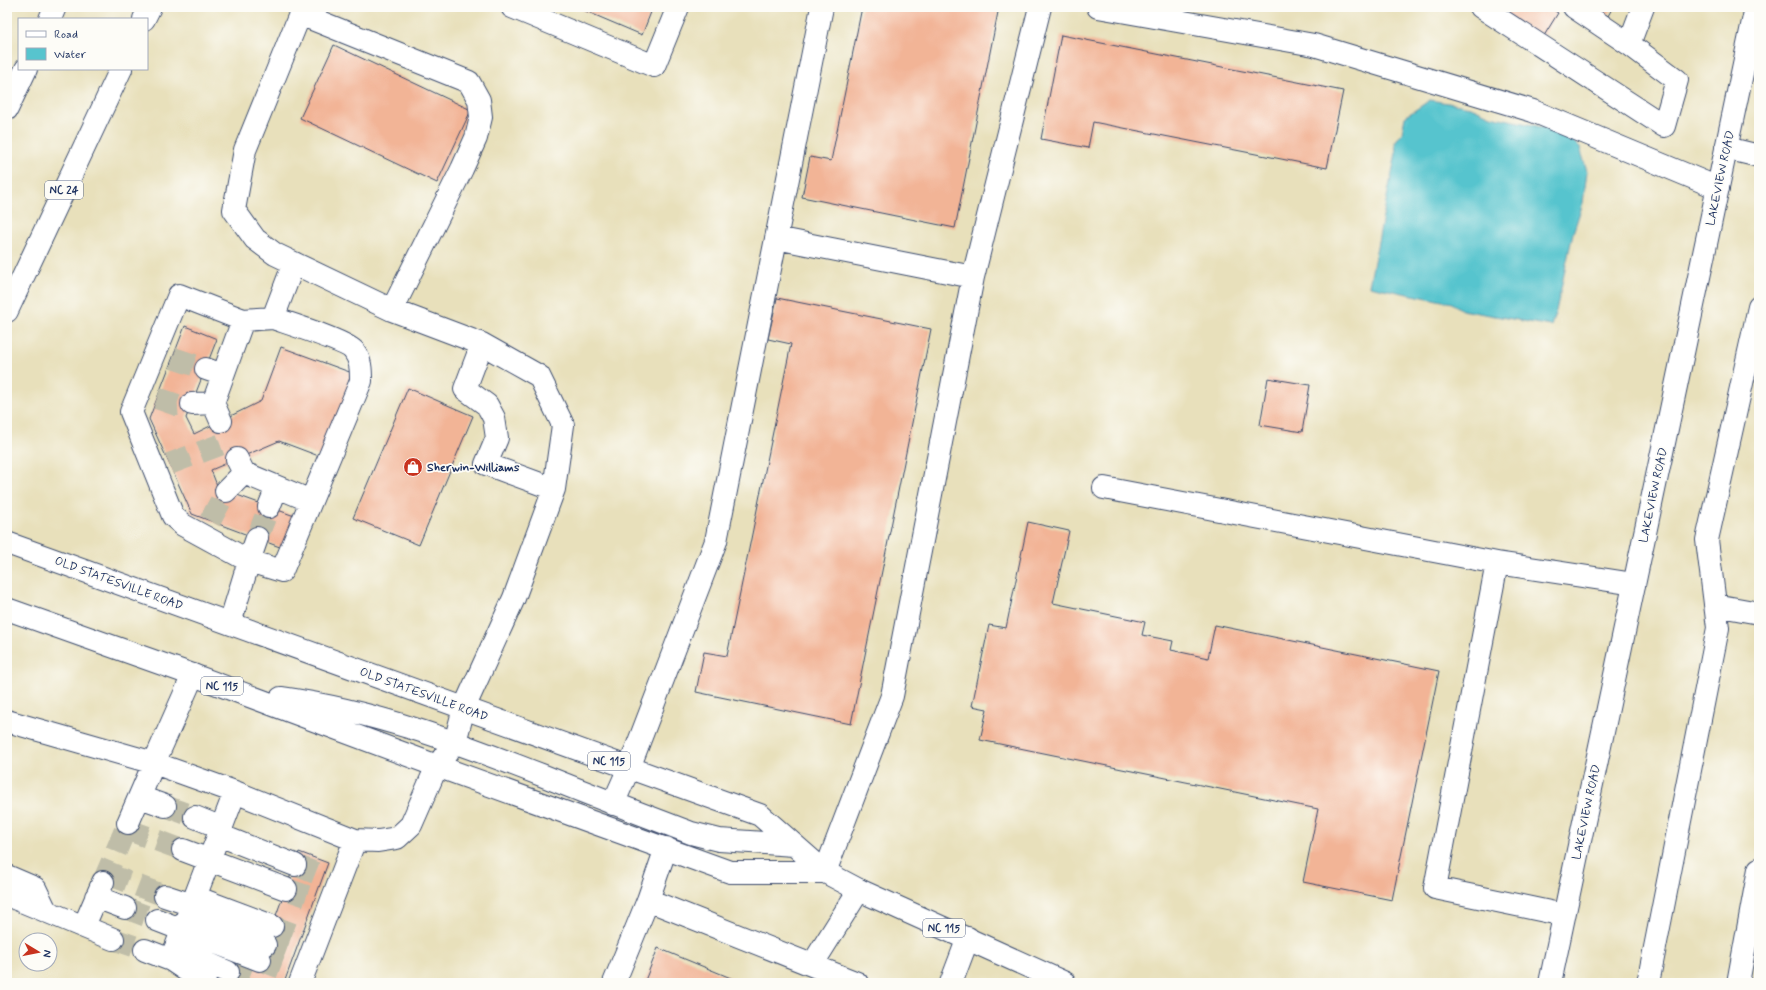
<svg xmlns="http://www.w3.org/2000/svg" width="1766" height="990" viewBox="0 0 1766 990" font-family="Mynerve,sans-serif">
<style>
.water{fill:#57c4ce;stroke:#397a96}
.building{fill:#f2b496}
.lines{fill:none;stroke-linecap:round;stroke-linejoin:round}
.minor-tunnel{stroke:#bfbda8;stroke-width:22;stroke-dasharray:22 11;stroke-linecap:butt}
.minor-casing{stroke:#3a4a6c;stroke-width:24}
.major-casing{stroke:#3a4a6c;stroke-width:24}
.minor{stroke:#fff;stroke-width:22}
.major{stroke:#fff;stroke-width:22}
.labels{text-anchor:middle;stroke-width:3.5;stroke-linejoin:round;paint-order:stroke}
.shield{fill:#fdfcf7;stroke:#5f6c8c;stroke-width:1}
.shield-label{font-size:11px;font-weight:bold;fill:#1b2f5e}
.street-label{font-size:12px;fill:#1b2f5e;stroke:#fdfcf7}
.poi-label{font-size:12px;font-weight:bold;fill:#1b2f5e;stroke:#fdfcf7;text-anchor:start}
</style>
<rect width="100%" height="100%" fill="#fdfcf7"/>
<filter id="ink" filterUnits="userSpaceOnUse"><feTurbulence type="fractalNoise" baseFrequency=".025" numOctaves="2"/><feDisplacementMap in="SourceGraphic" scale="8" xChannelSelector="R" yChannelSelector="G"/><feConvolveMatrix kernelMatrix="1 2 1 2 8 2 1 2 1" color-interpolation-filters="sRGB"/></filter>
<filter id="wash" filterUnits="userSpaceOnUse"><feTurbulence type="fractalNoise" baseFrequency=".012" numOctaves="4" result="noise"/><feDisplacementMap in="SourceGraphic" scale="16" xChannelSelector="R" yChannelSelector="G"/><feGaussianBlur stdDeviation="0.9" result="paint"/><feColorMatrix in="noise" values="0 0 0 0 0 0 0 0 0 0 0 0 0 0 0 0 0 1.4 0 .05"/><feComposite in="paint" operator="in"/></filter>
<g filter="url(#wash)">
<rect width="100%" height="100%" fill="#e8e0bb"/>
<!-- water -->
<path class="water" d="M1430 100 1471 107 1491 116 1564 132 1580 148 1587 171 1583 203 1573 233 1556 311 1551 326 1462 310 1452 303 1369 286 1396 153 1395 142 1402 133 1405 117Z"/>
<g id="blocks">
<!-- building -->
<path class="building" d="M576 7H653L642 35Z
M862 7H999L955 228 802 197 810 157 831 161Z
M1495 7H1549L1558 13 1542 39Z
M1594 7H1613L1608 16Z
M1061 35 1343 91 1327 168 1093 122 1088 148 1041 139Z
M334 45 471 110 437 183 300 118Z
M777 298 931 329 851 724 696 692 704 652 727 656 791 344 768 339Z
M185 326 217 339 186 418 194 434 261 401 281 347 355 374 324 458 279 441 211 470 218 488 297 517 285 549 192 514 149 419Z
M1268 378 1310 385 1302 432 1260 425Z
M408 388 473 416 419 545 353 518Z
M1028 522 1069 531 1053 603 1145 622 1142 635 1173 641 1171 650 1208 658 1215 625 1439 671 1392 900 1303 882 1318 809 980 740 987 709 972 706 989 625 1006 628Z
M299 852 328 863 284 983H224L232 960 257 968Z
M658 948 743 983H644Z"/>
</g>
</g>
<g filter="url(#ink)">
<use href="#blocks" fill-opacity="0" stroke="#3a4a6c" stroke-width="1"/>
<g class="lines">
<!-- minor-tunnel -->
<path class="minor-tunnel" d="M173 358 206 369
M157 398 177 405 192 404
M169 464 230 441
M210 521 226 491
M257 538 269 507
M165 806 195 817
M126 829 183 850
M295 865 323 876
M107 874 165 896
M103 882 128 823
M286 889 315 899
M125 908 157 920
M272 926 301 937
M113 939 145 950
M265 945 294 956
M260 960 289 971
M228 972 257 983"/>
<defs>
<path id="minor" d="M512 7 654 66 678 7
M1098 7 1314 45 1533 111 1718 188
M1481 7 1664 126 1677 80 1629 44
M1574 7 1629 44 1643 7
M300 14 469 82 479 100 481 117 476 138 462 169 392 310
M1726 148 1759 156
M776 238 973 277 892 696 825 872
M973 277 1040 7
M482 344 465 389 487 405 494 418 497 438 486 464 554 489
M206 369 223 375
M192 404 213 403
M221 421 213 403 243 320
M237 459 244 473 311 501
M1104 488 1497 563
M226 491 244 473
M269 507 277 487
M257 538 249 561 282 571 361 381C361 370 361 360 354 351 348 342 287 323 273 318
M1715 605 1759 613
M230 623 249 561 183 525 173 516 131 412 179 295 243 320 273 318 294 263
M193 675 154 763 235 792 355 840 378 841 397 838 411 825 437 766 455 742 464 708 514 598 554 489 563 425 539 376 482 344 392 310 275 254 255 239 234 210 245 150 303 7
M7 721 154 763 128 823
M140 797 165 806
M613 804 629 768 716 541 822 7
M195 817 222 828
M219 835 295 865
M666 848 648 900 857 983
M183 850 286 889
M7 876 35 888 46 911
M7 895 113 939
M165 896 192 905
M96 897 125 908
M195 897 272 926
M1564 915 1435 888 1497 563 1634 584
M193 918 265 945
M157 920 260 960
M84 926 103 882
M175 949 228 972
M145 950 171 960 205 983
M171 960 235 792
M812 965 859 890
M300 983 355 840
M614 983 648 900
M951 983 968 938
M1648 983 1718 628 1707 540 1759 307
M1738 983 1759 869"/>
<path id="major" d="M50 19 55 7
M144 19 150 7
M7 109 26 69
M7 311 121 69
M7 543 760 815 825 872 859 890 1065 983
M7 609 193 675 437 766 730 872H825
M281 698C375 711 457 742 544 776 593 796 642 814 691 833L719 840 794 845
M1550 983 1756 7"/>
</defs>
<!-- minor casing -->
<use href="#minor" class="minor-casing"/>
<!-- major casing -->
<use href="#major" class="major-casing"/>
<!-- minor -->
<use href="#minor" class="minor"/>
<!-- major -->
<use href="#major" class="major"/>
</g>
</g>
<!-- icons -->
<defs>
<symbol id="shop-disc" viewBox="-11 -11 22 22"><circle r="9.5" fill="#c8321e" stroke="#fdfcf7"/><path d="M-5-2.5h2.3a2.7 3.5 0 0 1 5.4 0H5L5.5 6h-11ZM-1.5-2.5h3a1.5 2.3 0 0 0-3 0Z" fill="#fff"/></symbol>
</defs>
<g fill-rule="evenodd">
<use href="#shop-disc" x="402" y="456" width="22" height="22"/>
</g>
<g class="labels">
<!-- shield labels -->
<g class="shield">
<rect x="45" y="181" width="38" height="18" rx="3"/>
<rect x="201" y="677" width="42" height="18" rx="3"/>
<rect x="588" y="752" width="42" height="18" rx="3"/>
<rect x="923" y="919" width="42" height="18" rx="3"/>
</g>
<g class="shield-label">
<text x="64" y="194">NC 24</text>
<text x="222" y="690">NC 115</text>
<text x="609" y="765">NC 115</text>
<text x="944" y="932">NC 115</text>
</g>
<!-- street labels -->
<g class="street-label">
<text transform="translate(1720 178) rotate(-78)" y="4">LAKEVIEW ROAD</text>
<text transform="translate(1653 495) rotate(-78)" y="4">LAKEVIEW ROAD</text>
<text transform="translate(119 583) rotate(20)" y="4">OLD STATESVILLE ROAD</text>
<text transform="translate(424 694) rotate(20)" y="4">OLD STATESVILLE ROAD</text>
<text transform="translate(1586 812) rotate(-78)" y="4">LAKEVIEW ROAD</text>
</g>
<!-- poi labels -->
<g class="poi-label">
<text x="427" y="471">Sherwin-Williams</text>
</g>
</g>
<!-- margin -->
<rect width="1766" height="990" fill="none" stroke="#fdfcf7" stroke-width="24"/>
<!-- legend -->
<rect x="18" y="18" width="130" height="52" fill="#fdfcf7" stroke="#a3aaba"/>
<rect x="26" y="31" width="20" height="6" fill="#ffffff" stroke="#a3aaba"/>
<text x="54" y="38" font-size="12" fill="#1b2f5e">Road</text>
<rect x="26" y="48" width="20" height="12" fill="#57c4ce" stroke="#a3aaba"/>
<text x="54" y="58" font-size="12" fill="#1b2f5e">Water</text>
<!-- north arrow -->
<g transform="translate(38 952) rotate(100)"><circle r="19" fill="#fdfcf7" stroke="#a3aaba"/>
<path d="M0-3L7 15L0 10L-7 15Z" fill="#c8321e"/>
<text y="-6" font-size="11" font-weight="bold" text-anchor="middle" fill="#1b2f5e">N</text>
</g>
</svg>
